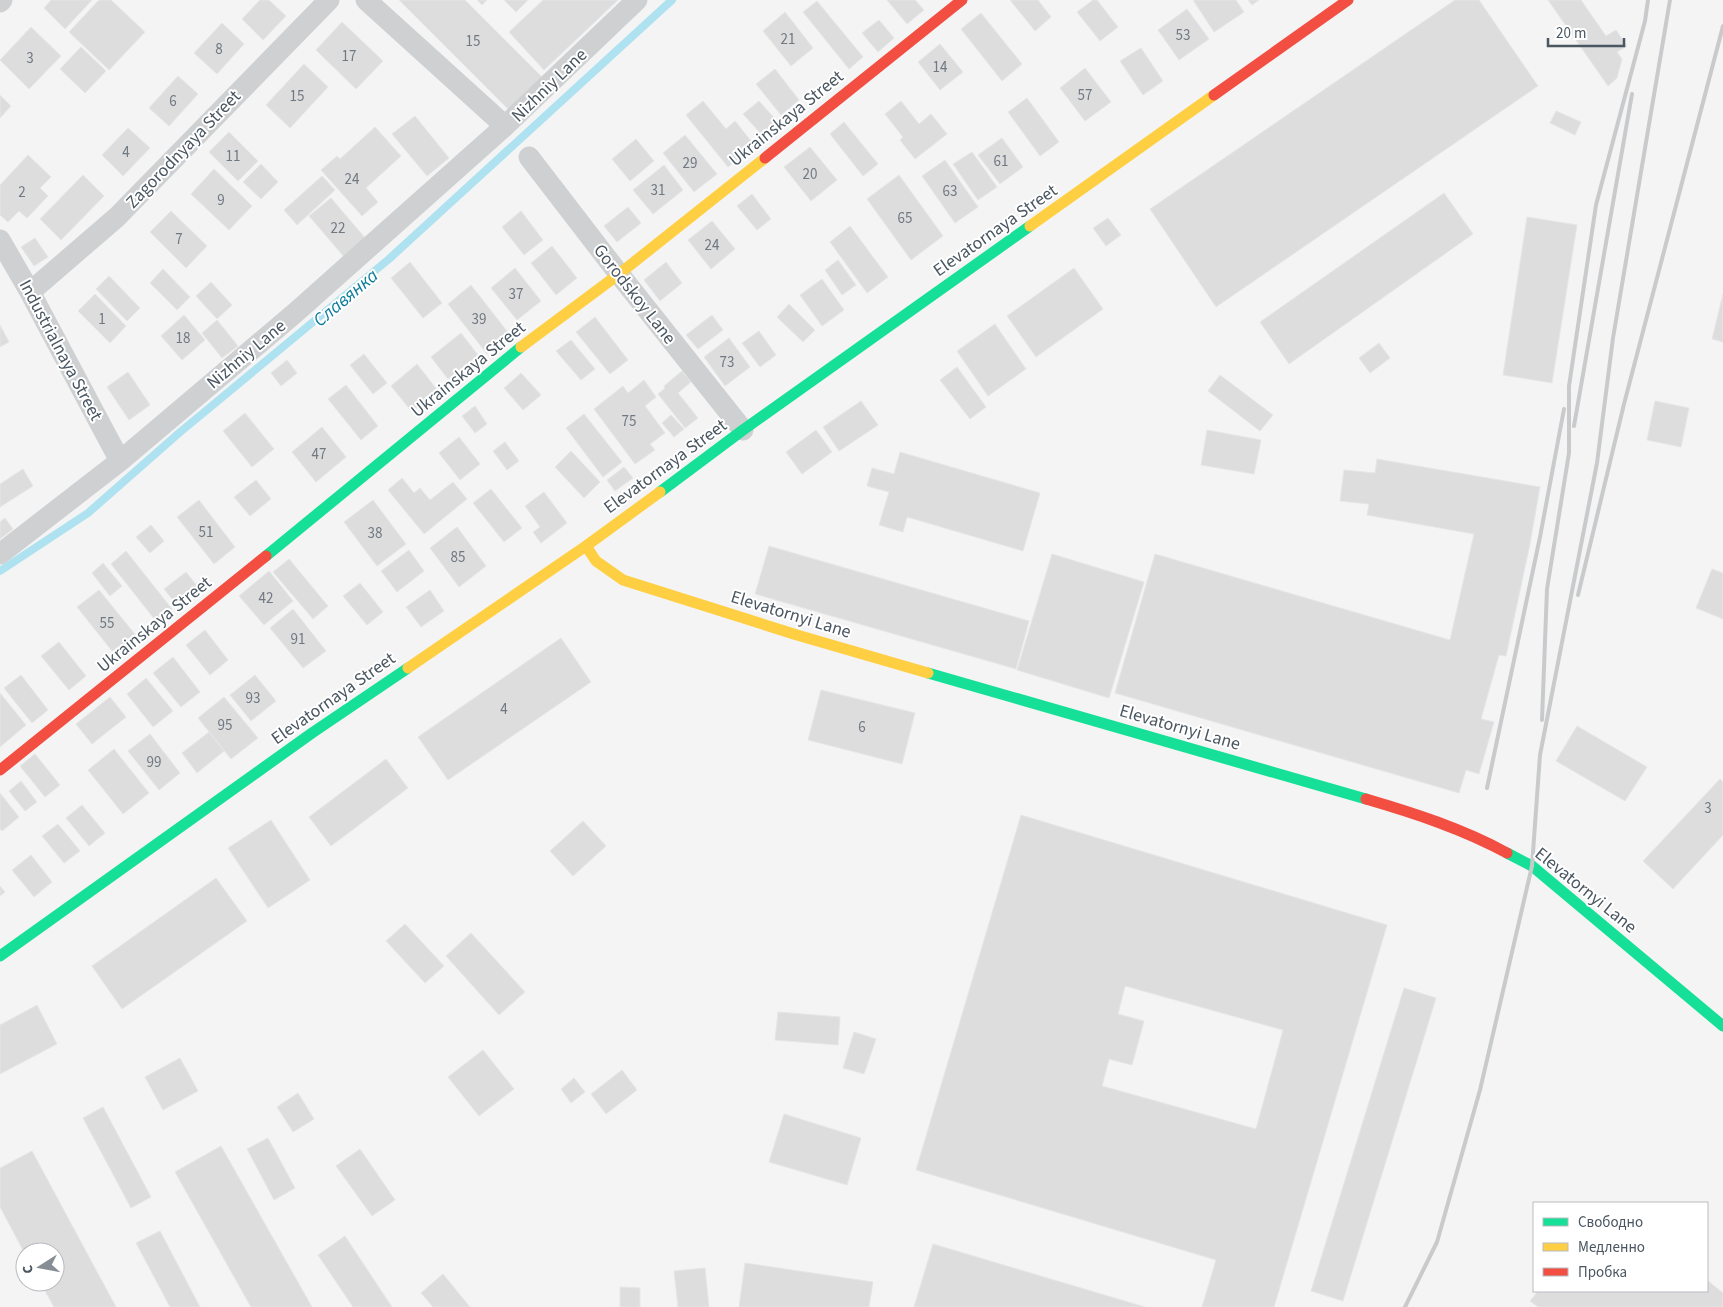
<svg xmlns="http://www.w3.org/2000/svg" width="1723" height="1307" viewBox="0 0 1723 1307" font-family="'Source Sans 3',sans-serif">
<style>
.lines{fill:none;stroke-linecap:round;stroke-linejoin:round}
.stream{stroke:#aee2f0;stroke-width:8}
.building{fill:#ddddde;stroke:#e5e6e7;fill-rule:evenodd}
.street{stroke:#ced0d2;stroke-width:21}
.fast{stroke:#16e098;stroke-width:11}
.slow{stroke:#ffcf43;stroke-width:11}
.jam{stroke:#f24e42;stroke-width:11}
.rail{stroke:#c9cacc;stroke-width:4}
.labels{text-anchor:middle;stroke-width:4;stroke-linejoin:round;paint-order:stroke}
.number-label{font-size:15px;fill:#707881}
.street-label{font-size:18px;fill:#4a5661;stroke:#fff}
.water-label{font-size:19px;font-style:italic;fill:#0c7c9b;stroke:#fff}
</style>
<rect width="100%" height="100%" fill="#f4f4f4"/>
<g class="lines">
<!-- stream -->
<path class="stream" d="M0 571 88 513 179 433 389 259 672 0"/>
</g>
<!-- building -->
<path class="building" d="M51 0H92L65 29 44 8Z
M99 0H111L145 32 109 70 69 32Z
M260 0H269L286 16 263 40 242 19Z
M399 0H465L547 82 514 115Z
M477 0H487L482 5Z
M504 0H528L516 12Z
M543 0H618L544 70 509 32Z
M887 0H915L924 10 907 24Z
M1010 0H1038L1051 17 1035 31Z
M1093 0H1097L1118 27 1100 41 1077 12Z
M1193 0H1236L1244 12 1214 32Z
M1248 0H1259L1252 5Z
M1455 0H1479L1538 86 1216 307 1150 209Z
M1548 0H1581L1606 36 1616 30 1627 46 1617 52 1622 59 1617 78 1608 86Z
M817 1 863 57 849 69 803 12Z
M1187 9 1209 39 1179 60 1158 30Z
M785 12 813 48 791 66 763 31Z
M981 13 1022 64 1002 81 961 29Z
M879 20 894 38 878 52 862 33Z
M342 22 383 61 356 89 316 50Z
M222 23 244 44 217 74 194 53Z
M31 27 61 56 29 89 0 60Z
M940 44 963 72 940 90 918 62Z
M81 47 106 71 85 93 60 69Z
M1141 48 1163 81 1143 95 1120 61Z
M304 64 328 87 290 128 266 105Z
M1085 68 1111 102 1085 121 1060 88Z
M775 69 799 100 781 115 756 84Z
M178 76 198 94 169 126 149 108Z
M0 95 11 106 0 118Z
M1027 98 1059 142 1040 156 1008 112Z
M703 101 726 129 735 121 755 146 728 167 686 115Z
M759 101 777 121 762 135 743 114Z
M901 101 919 124 931 114 947 134 915 159 900 140 903 137 885 114Z
M1556 111 1581 122 1575 135 1550 123Z
M415 116 449 158 427 176 392 134Z
M844 122 878 164 863 176 830 134Z
M375 127 401 156 366 188 378 202 362 216 321 170 337 156 340 159Z
M128 128 150 148 123 176 102 155Z
M229 132 258 161 238 181 209 152Z
M685 135 717 174 694 192 663 153Z
M1002 138 1023 167 1000 184 978 155Z
M636 139 654 161 630 181 612 159Z
M810 147 837 180 811 201 784 167Z
M972 152 997 187 978 200 953 164Z
M28 155 51 177 40 188 48 196 27 218 19 211 8 222 0 215V185Z
M945 160 978 207 955 223 922 176Z
M261 164 278 182 261 199 243 182Z
M664 165 683 190 653 214 633 190Z
M214 169 252 206 229 230 191 194Z
M83 175 104 196 61 240 40 219Z
M899 175 943 236 911 260 867 199Z
M322 176 335 190 297 225 284 210Z
M1444 193 1473 234 1289 364 1260 322Z
M752 194 771 219 757 230 737 206Z
M331 198 366 239 345 258 309 216Z
M628 207 641 223 617 242 604 226Z
M171 211 207 246 186 268 150 232Z
M521 211 543 240 524 255 502 227Z
M1527 217 1577 225 1552 383 1503 375Z
M1108 218 1121 235 1106 246 1093 228Z
M712 221 735 249 711 269 688 240Z
M850 226 888 277 867 293 830 242Z
M35 238 48 257 34 266 21 247Z
M552 246 577 278 556 295 531 263Z
M838 260 856 285 842 295 825 270Z
M410 262 442 303 423 318 391 278Z
M666 262 682 283 660 301 644 280Z
M515 268 541 301 517 320 491 288Z
M1074 268 1103 309 1036 357 1007 316Z
M163 269 190 297 177 310 150 283Z
M109 276 140 308 127 321 96 289Z
M822 279 844 310 822 326 800 295Z
M211 282 232 305 217 319 196 296Z
M471 285 510 335 487 354 448 304Z
M95 294 126 326 110 343 78 311Z
M1723 294V342L1712 339Z
M789 304 815 330 803 342 777 317Z
M184 315 205 340 182 360 161 336Z
M712 315 723 330 698 349 686 335Z
M595 317 628 360 610 374 576 332Z
M217 320 238 346 222 358 202 333Z
M995 324 1026 369 988 396 957 351Z
M0 325 9 342 0 347Z
M759 331 776 355 760 367 742 343Z
M461 333 478 355 448 379 431 357Z
M729 338 750 367 725 386 704 357Z
M571 340 595 369 581 380 556 351Z
M1379 343 1390 358 1370 373 1359 358Z
M364 354 387 383 373 394 350 365Z
M287 360 297 373 281 386 271 373Z
M417 364 438 391 412 412 391 386Z
M957 367 986 407 970 419 940 380Z
M682 371 691 382 678 393 698 418 685 428 658 394 665 388 664 386Z
M128 372 150 405 129 420 107 387Z
M521 373 541 395 523 410 504 388Z
M1220 375 1273 415 1260 431 1208 391Z
M644 380 656 397 645 406 665 433 650 444 655 450 635 464 594 409 623 386 628 393Z
M346 385 378 426 361 440 328 399Z
M861 401 878 425 839 451 823 427Z
M1655 401 1689 408 1681 447 1647 440Z
M475 406 487 424 475 433 462 416Z
M245 413 274 449 252 467 223 431Z
M584 414 622 462 603 477 566 428Z
M671 415 684 429 674 437 662 423Z
M322 427 346 457 316 482 292 452Z
M816 430 832 452 802 474 786 452Z
M1207 430 1261 440 1254 474 1201 465Z
M459 437 480 464 460 480 439 453Z
M505 442 519 461 507 470 493 451Z
M571 451 600 482 584 498 555 467Z
M900 452 1040 493 1023 551 907 517 903 532 879 525 889 492 867 486 872 468 894 474Z
M1377 459 1540 487 1530 544 1506 656 1499 655 1481 719 1494 722 1479 774 1466 770 1459 793 1115 693 1155 554 1450 640 1474 534 1367 515 1369 504 1340 501 1344 470 1375 473Z
M624 467 633 478 615 491 607 480Z
M23 469 33 486 0 507V484Z
M402 478 414 493 420 488 430 500 453 482 467 499 424 534 388 490Z
M256 480 271 499 250 516 234 497Z
M491 489 522 528 504 542 473 503Z
M544 492 567 523 541 543 533 532 540 527 525 506Z
M199 500 235 547 214 564 177 517Z
M373 500 406 544 377 566 344 522Z
M5 518 13 529 0 539V522Z
M151 525 164 541 150 553 136 537Z
M457 527 486 566 459 587 430 548Z
M769 546 1029 621 1016 669 755 594Z
M409 550 424 571 397 592 381 571Z
M126 551 172 609 156 621 111 564Z
M1052 554 1144 582 1109 698 1017 670Z
M289 559 328 606 313 619 273 572Z
M103 563 122 586 110 596 92 573Z
M1712 569 1723 573V619L1696 608Z
M269 571 293 601 264 625 239 596Z
M186 572 198 587 177 605 164 589Z
M360 583 383 612 367 625 343 596Z
M99 590 138 638 116 656 77 607Z
M430 590 444 611 421 627 406 607Z
M293 609 326 651 303 668 270 628Z
M205 630 228 660 210 675 186 645Z
M561 638 591 682 448 780 418 737Z
M59 642 86 676 69 690 41 656Z
M173 657 200 692 181 707 153 673Z
M21 675 48 710 32 723 4 688Z
M255 675 276 701 251 721 230 695Z
M146 678 173 711 153 727 127 694Z
M821 690 915 713 902 764 808 740Z
M0 693 26 725 0 747Z
M110 697 126 717 92 744 76 724Z
M224 697 258 738 231 759 198 718Z
M1577 726 1647 767 1625 801 1556 761Z
M209 732 224 751 197 773 182 753Z
M150 734 180 773 159 790 128 751Z
M114 749 149 793 123 814 88 770Z
M35 754 60 785 45 797 20 766Z
M386 759 408 788 331 846 309 817Z
M1720 779 1723 782V835L1673 889 1643 861Z
M21 781 37 802 25 811 9 791Z
M0 793 19 817 2 831 0 829Z
M82 805 105 833 89 846 66 818Z
M1021 815 1387 925 1274 1307H1202L1216 1260 916 1170ZM1125 986 1283 1030 1256 1129 1102 1086 1109 1059 1132 1065 1144 1021 1118 1014Z
M271 820 310 880 268 908 228 848Z
M583 821 606 846 573 876 550 851Z
M58 824 80 851 64 863 42 836Z
M31 855 52 882 34 897 12 870Z
M216 878 247 921 122 1009 92 966Z
M0 886 5 892 0 896Z
M405 924 444 966 425 983 386 941Z
M471 933 525 992 499 1015 446 956Z
M1404 988 1436 998 1343 1301 1311 1291Z
M37 1005 57 1044 0 1074V1025Z
M778 1012 840 1017 838 1045 775 1040Z
M854 1032 876 1039 864 1074 843 1068Z
M483 1050 514 1089 479 1116 448 1077Z
M180 1058 198 1091 163 1110 145 1077Z
M622 1070 637 1090 606 1114 591 1094Z
M574 1078 585 1092 571 1103 561 1089Z
M298 1093 314 1119 293 1132 277 1107Z
M103 1107 151 1197 131 1208 83 1118Z
M784 1114 861 1138 847 1185 769 1162Z
M268 1138 295 1188 274 1200 247 1149Z
M221 1146 312 1307H251L175 1172Z
M360 1149 395 1200 372 1216 336 1166Z
M32 1151 116 1307H54L40 1282H55V1252H25V1254L0 1207V1168Z
M160 1231 200 1307H170L136 1243Z
M345 1236 392 1307H353L318 1255Z
M933 1244 1145 1307H914Z
M745 1263 873 1282 869 1307H739Z
M705 1268 709 1307H678L674 1271Z
M443 1274 470 1307H433L421 1293Z
M1707 1280 1723 1293V1307H1538L1530 1301 1538 1291H1707Z
M620 1287 640 1288V1307H620Z"/>
<g class="lines">
<!-- street -->
<path class="street" d="M366 0 505 126
M0 2 2 0
M529 157 619 274 743 430
M0 240 30 292 120 461
M30 292 117 217 329 0
M0 554 120 461 295 313 505 126 637 0"/>
<!-- fast -->
<path class="fast" d="M660 492 743 430 1030 226
M266 556 521 347
M928 673 1366 799
M1507 853 1532 866 1723 1026
M0 956 312 733 408 668"/>
<!-- slow -->
<path class="slow" d="M1030 226 1214 95
M521 347 619 274 765 158
M586 546 596 561 623 580 797 635 928 673
M408 668 586 546 660 492"/>
<!-- jam -->
<path class="jam" d="M1214 95 1348 0
M765 158 962 0
M0 770 266 556
M1366 799C1414 813 1463 829 1507 853"/>
<!-- rail -->
<path class="rail" d="M1574 426 1632 94
M1578 595 1624 404 1723 26
M1542 720 1547 589 1569 453V386L1596 205 1645 21 1648 0
M1487 788 1540 537 1564 409
M1405 1307 1437 1242 1480 1090 1532 866 1540 755 1597 463 1613 338 1670 0"/>
</g>
<g class="labels">
<!-- number labels -->
<g class="number-label">
<text x="1183" y="40">53</text>
<text x="788" y="44">21</text>
<text x="473" y="46">15</text>
<text x="219" y="54">8</text>
<text x="349" y="61">17</text>
<text x="30" y="63">3</text>
<text x="940" y="72">14</text>
<text x="1085" y="100">57</text>
<text x="297" y="101">15</text>
<text x="173" y="106">6</text>
<text x="126" y="157">4</text>
<text x="233" y="161">11</text>
<text x="1001" y="166">61</text>
<text x="690" y="168">29</text>
<text x="810" y="179">20</text>
<text x="352" y="184">24</text>
<text x="658" y="195">31</text>
<text x="950" y="196">63</text>
<text x="22" y="197">2</text>
<text x="221" y="205">9</text>
<text x="905" y="223">65</text>
<text x="338" y="233">22</text>
<text x="179" y="244">7</text>
<text x="712" y="250">24</text>
<text x="516" y="299">37</text>
<text x="102" y="324">1</text>
<text x="479" y="324">39</text>
<text x="183" y="343">18</text>
<text x="727" y="367">73</text>
<text x="629" y="426">75</text>
<text x="319" y="459">47</text>
<text x="206" y="537">51</text>
<text x="375" y="538">38</text>
<text x="458" y="562">85</text>
<text x="266" y="603">42</text>
<text x="107" y="628">55</text>
<text x="298" y="644">91</text>
<text x="253" y="703">93</text>
<text x="504" y="714">4</text>
<text x="225" y="730">95</text>
<text x="862" y="732">6</text>
<text x="154" y="767">99</text>
<text x="1708" y="813">3</text>
</g>
<!-- street labels -->
<g class="street-label">
<text transform="translate(549 85) rotate(-44)" y="6">Nizhniy Lane</text>
<text transform="translate(786 118) rotate(-39)" y="6">Ukrainskaya Street</text>
<text transform="translate(183 149) rotate(-46)" y="6">Zagorodnyaya Street</text>
<text transform="translate(995 230) rotate(-35)" y="6">Elevatornaya Street</text>
<text transform="translate(635 294) rotate(52)" y="6">Gorodskoy Lane</text>
<text transform="translate(61 350) rotate(62)" y="6">Industrialnaya Street</text>
<text transform="translate(246 354) rotate(-40)" y="6">Nizhniy Lane</text>
<text transform="translate(468 369) rotate(-39)" y="6">Ukrainskaya Street</text>
<text transform="translate(665 466) rotate(-36)" y="6">Elevatornaya Street</text>
<text transform="translate(791 614) rotate(17)" y="6">Elevatornyi Lane</text>
<text transform="translate(154 624) rotate(-39)" y="6">Ukrainskaya Street</text>
<text transform="translate(333 698) rotate(-35)" y="6">Elevatornaya Street</text>
<text transform="translate(1180 727) rotate(16)" y="6">Elevatornyi Lane</text>
<text transform="translate(1586 890) rotate(39)" y="6">Elevatornyi Lane</text>
</g>
<!-- water labels -->
<g class="water-label">
<text transform="translate(345 297) rotate(-40)" y="7">Славянка</text>
</g>
</g>
<!-- legend -->
<rect x="1533" y="1202" width="175" height="90" fill="#ffffff" stroke="#b7bbc0"/>
<rect x="1543" y="1218" width="25" height="8" fill="#16e098" stroke="#b7bbc0"/>
<text x="1578" y="1227" font-size="15" fill="#4a5661">Свободно</text>
<rect x="1543" y="1243" width="25" height="8" fill="#ffcf43" stroke="#b7bbc0"/>
<text x="1578" y="1252" font-size="15" fill="#4a5661">Медленно</text>
<rect x="1543" y="1268" width="25" height="8" fill="#f24e42" stroke="#b7bbc0"/>
<text x="1578" y="1277" font-size="15" fill="#4a5661">Пробка</text>
<!-- north arrow -->
<g transform="translate(40 1267) rotate(259)"><circle r="24" fill="#ffffff" stroke="#b7bbc0"/>
<path d="M0-4L9 19L0 12L-9 19Z" fill="#868d94"/>
<text y="-8" font-size="14" font-weight="bold" text-anchor="middle" fill="#4a5661">С</text>
</g>
<!-- scale -->
<path d="M1548 38v8h76v-8" fill="none" stroke="#4a5661" stroke-width="2.5"/>
<text x="1556" y="38" font-size="15" fill="#4a5661" stroke="#ffffff" stroke-width="4" paint-order="stroke">20 m</text>
</svg>
